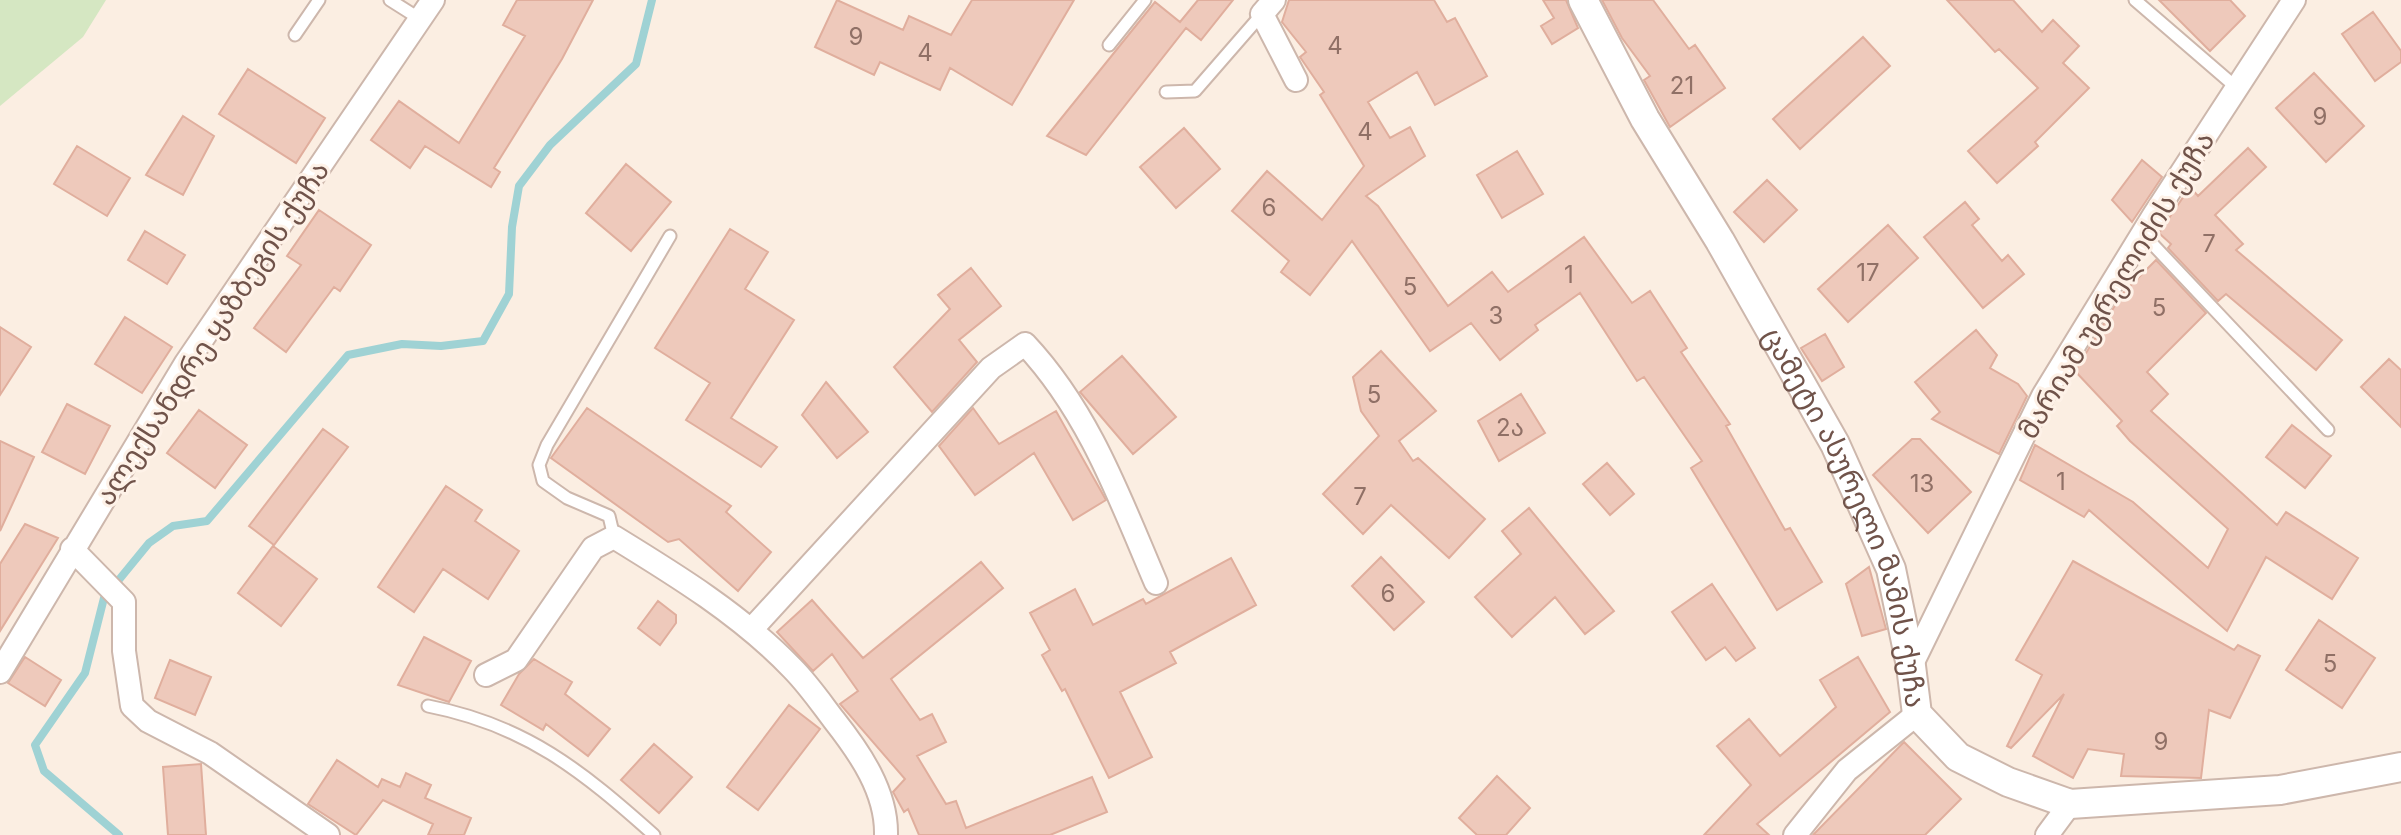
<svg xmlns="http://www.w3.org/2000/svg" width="2401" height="835" viewBox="0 0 2401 835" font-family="Inter,'Noto Sans Georgian',sans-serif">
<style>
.green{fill:#d5e7c2}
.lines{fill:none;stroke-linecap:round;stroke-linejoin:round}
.stream{stroke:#9fd2d4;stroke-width:8}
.building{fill:#eec9bb;stroke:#e0ae9d;stroke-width:2}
.service-casing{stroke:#cdb7ac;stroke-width:15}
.minor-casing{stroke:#cdb7ac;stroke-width:26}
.tertiary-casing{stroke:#cdb7ac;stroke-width:32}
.service{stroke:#fff;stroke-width:11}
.minor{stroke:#fff;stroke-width:22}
.tertiary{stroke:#fff;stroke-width:28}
.labels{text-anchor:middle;stroke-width:6;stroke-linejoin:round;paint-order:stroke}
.number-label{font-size:24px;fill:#907066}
.street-label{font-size:28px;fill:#70534a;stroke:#fef2e8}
</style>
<rect width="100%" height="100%" fill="#fbeee2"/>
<!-- green -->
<path class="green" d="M0 0H106L83 37 0 106Z"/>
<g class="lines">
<!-- stream -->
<path class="stream" d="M119 835 44 771 35 745 85 673 104 598 149 543 173 526 207 521 348 355 402 344 441 346 483 341 509 294 512 227 519 186 550 145 636 64 652 0"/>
</g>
<!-- building -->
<path class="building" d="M517 0H593L562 59 494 168 500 172 491 187 425 146 410 168 371 140 399 101 459 143 525 36 503 25Z
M837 0 903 30 909 16 951 35 972 0H1074L1012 105 950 68 940 90 880 62 874 75 815 47Z
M1198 0H1233L1201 40 1186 28 1086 155 1047 136 1155 2 1180 22Z
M1289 0H1434L1447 22 1455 18 1487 76 1435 105 1417 72 1368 102 1390 138 1410 127 1425 156 1366 196 1378 206 1448 306 1492 272 1508 292 1584 237 1632 303 1650 291 1687 348 1681 352 1730 424 1726 426 1785 530 1790 528 1822 582 1777 610 1691 468 1702 461 1644 377 1637 381 1580 293 1535 325 1538 330 1500 360 1471 323 1430 351 1352 241 1310 295 1281 272 1289 261 1232 211 1267 171 1322 220 1364 166 1320 95 1324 92 1300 57 1306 52 1282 22Z
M1543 0H1566L1578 28 1552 44 1541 26 1554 18Z
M1602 0H1653L1689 49 1695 45 1725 88 1670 127 1644 80 1650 76 1622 38Z
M1947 0H2013L2042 32 2053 20 2079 46 2063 63 2089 88 2035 142 2038 146 1997 183 1968 151 2038 88 1999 49 1995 52Z
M2159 0H2230L2245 16 2210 51Z
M2373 12 2401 51V62L2375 81 2342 34Z
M1863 37 1890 66 1800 149 1773 119Z
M248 69 325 118 296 163 219 114Z
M2314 73 2364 126 2326 162 2276 108Z
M183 116 214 136 183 195 146 175Z
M1184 128 1220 169 1176 208 1140 167Z
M77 146 130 178 107 216 54 184Z
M2248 148 2266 167 2215 215 2243 244 2236 250 2342 340 2316 370 2226 294 2218 301 2168 248 2171 244 2159 233 2190 187 2198 196Z
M1517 151 1543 194 1502 218 1477 175Z
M2142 160 2162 177 2132 222 2112 200Z
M626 164 671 202 631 251 586 213Z
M1767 180 1797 210 1764 242 1734 212Z
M1965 202 1979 219 1972 225 2002 261 2008 255 2024 274 1983 308 1924 237Z
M319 210 371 245 340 291 334 287 286 352 254 328 301 265 287 256Z
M1888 225 1918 258 1848 322 1818 289Z
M730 229 768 252 745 289 794 320 731 418 777 447 761 467 686 420 710 383 655 348Z
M145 231 185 255 167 284 128 260Z
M2156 260 2206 313 2147 372 2168 394 2151 411 2277 525 2286 512 2358 558 2332 599 2266 557 2227 631 2089 510 2084 517 2020 480 2035 445 2133 502 2208 568 2228 529 2130 441 2117 426 2122 421 2075 371 2122 294Z
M971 268 1001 306 959 340 977 362 932 412 894 367 950 309 938 295Z
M125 317 172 347 142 393 95 364Z
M0 327 31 347 0 395Z
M1976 330 1997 355 1990 368 2018 384 2027 396 1999 454 1932 419 1940 412 1915 382Z
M1825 334 1844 367 1822 381 1801 348Z
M1381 351 1436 411 1399 441 1413 461 1418 458 1485 519 1449 558 1391 505 1363 534 1323 494 1379 436 1361 411 1353 377Z
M1122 356 1176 417 1133 454 1080 392Z
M2389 359 2401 370V427L2361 387Z
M826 382 868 432 837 458 802 415Z
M1521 394 1545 433 1499 461 1478 421Z
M67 404 110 426 85 474 42 452Z
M587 408 731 506 726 512 771 552 738 591 679 539 668 542 551 458Z
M973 408 999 444 1056 411 1106 500 1073 520 1034 453 975 495 939 446Z
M199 410 247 445 215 488 167 453Z
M2292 425 2331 456 2305 488 2266 457Z
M323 429 348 447 274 545 249 526Z
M1912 439H1920L1971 492 1928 533 1873 475Z
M0 441 34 457 0 531Z
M1607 463 1634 494 1610 515 1583 484Z
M446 486 482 510 475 521 519 551 488 599 443 569 414 612 378 587Z
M1529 508 1614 611 1585 634 1555 597 1512 637 1475 597 1521 554 1502 531Z
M25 524 58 538 0 631V564Z
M273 546 317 579 281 626 238 593Z
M1381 557 1424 602 1394 630 1352 586Z
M1231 558 1256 605 1170 652 1176 663 1120 692 1152 757 1109 778 1065 689 1062 691 1042 655 1050 650 1030 613 1075 589 1093 625 1143 599 1146 604Z
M2073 561 2234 650 2238 645 2260 656 2230 718 2209 710 2201 778 2121 776 2124 754 2088 749 2073 778 2033 756 2064 694 2011 748 2007 746 2042 675 2016 660Z
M981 562 1003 588 891 679 920 720 932 714 946 742 917 756 946 804 956 801 966 828 1092 777 1107 812 1050 835H919L908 809 904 812 893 792 905 779 840 704 858 691 832 654 813 671 777 632 812 600 863 658Z
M1869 567 1886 629 1862 636 1846 584Z
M1712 584 1755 648 1736 661 1725 647 1706 660 1672 612Z
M658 601 676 615V623L660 645 638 628Z
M2319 620 2375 658 2342 708 2286 670Z
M424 637 471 661 449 702 398 685Z
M25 657 61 680 45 706 8 683Z
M1858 657 1890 712 1757 824 1769 835H1704L1751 785 1717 746 1749 719 1780 756 1836 707 1820 680Z
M534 659 572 682 565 694 610 729 588 756 546 724 543 730 501 705 519 674Z
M170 660 211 677 195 715 155 698Z
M789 705 820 729 758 810 727 787Z
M1904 742 1961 799 1925 835H1813Z
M654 744 692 777 659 813 621 780Z
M337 760 378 787 382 779 400 787 406 773 431 785 425 798 471 818 464 835H428L433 824 383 800 356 835 308 804Z
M201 764 206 835H168L163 767Z
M1497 776 1530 808 1506 835H1477L1459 818Z"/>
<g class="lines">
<defs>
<path id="service" d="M390 0 420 19
M2135 0 2237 88
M295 35 319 0
M1109 45 1145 0
M1166 92 1195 91 1262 14
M2143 234 2328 430
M614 537 609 516 567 498 543 481 539 465 547 445 670 236
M428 706C526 725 582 771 654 835"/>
<path id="minor" d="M1274 0 1262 14 1296 80
M72 549 124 602V651L132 706 148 721 210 753 328 835
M751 630 991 368 1025 344C1089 412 1120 499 1156 583
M1911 666 2043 396 2154 215 2294 0
M0 672 186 363 433 0
M486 675 516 660 593 548 614 537C676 575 741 615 792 668 808 684 821 703 834 720 860 753 887 792 886 835
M1795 835 1847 770 1917 714
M2047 835 2070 804"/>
<g id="tertiary">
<path id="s1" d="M1583 0 1645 119 1720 241 1835 444 1891 569 1911 666 1917 714 1958 757 2008 782 2070 804 2280 790 2401 767"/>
</g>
</defs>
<!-- service casing -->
<use href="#service" class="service-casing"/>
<!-- minor casing -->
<use href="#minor" class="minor-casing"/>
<!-- tertiary casing -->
<use href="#tertiary" class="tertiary-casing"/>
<!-- service -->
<use href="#service" class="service"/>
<!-- minor -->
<use href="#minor" class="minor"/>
<!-- tertiary -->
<use href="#tertiary" class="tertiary"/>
</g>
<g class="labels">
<!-- number labels -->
<g class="number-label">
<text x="856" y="45">9</text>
<text x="1335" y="54">4</text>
<text x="925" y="61">4</text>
<text x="1682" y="94">21</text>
<text x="2320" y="125">9</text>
<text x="1365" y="140">4</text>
<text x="1269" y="216">6</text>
<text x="2209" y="252">7</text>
<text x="1868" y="281">17</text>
<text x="1569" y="283">1</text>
<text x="1410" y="295">5</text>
<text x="2159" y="316">5</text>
<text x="1496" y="324">3</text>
<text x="1374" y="403">5</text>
<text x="1510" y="436">2ა</text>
<text x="2061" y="490">1</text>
<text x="1922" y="492">13</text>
<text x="1360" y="505">7</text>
<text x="1388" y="602">6</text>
<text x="2330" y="672">5</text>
<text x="2161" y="750">9</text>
</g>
<!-- street labels -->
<g class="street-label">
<text transform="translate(2116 285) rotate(-59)" y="10">მარიამ უგრელიძის ქუჩა</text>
<text transform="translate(212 333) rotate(-57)" y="10">ალექსანდრე ყაზბეგის ქუჩა</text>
<text dy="10" stroke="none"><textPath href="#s1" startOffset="584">ცამეტი ასურელი მამის ქუჩა</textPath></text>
</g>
</g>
</svg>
